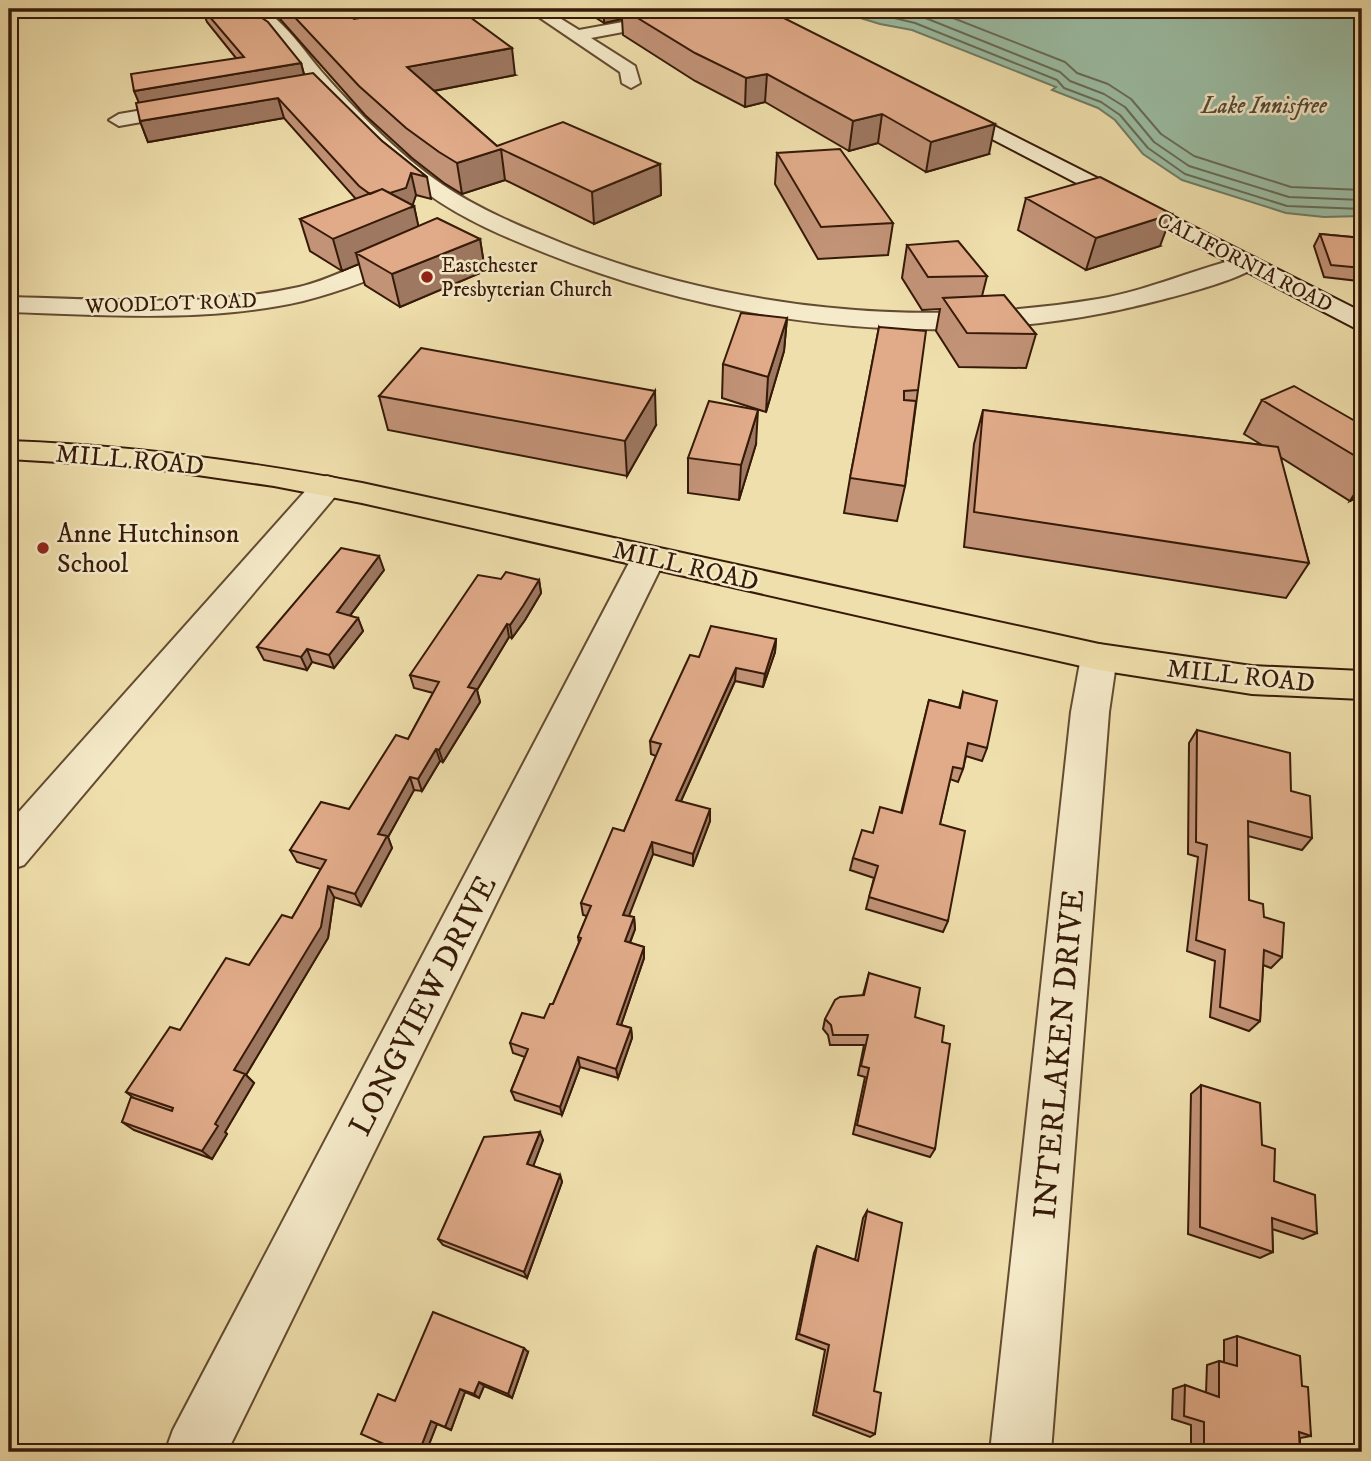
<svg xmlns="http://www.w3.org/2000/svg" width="1371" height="1461" viewBox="0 0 1371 1461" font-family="'IM FELL DW Pica',serif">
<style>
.water{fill:#9bbda4;stroke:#737c66;stroke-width:2}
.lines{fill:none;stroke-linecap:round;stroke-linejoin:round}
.shore{stroke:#686c56;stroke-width:2}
.street-casing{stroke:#644b31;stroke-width:4}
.secondary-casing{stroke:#361a08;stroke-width:4}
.primary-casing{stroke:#361a08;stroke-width:4}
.street{fill:#f5eac9;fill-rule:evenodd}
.secondary{fill:#f5eac9;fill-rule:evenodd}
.primary{fill:#efdfac;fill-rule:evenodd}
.wall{fill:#c29377;stroke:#361a08;stroke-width:2}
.shaded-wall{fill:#9e7861;stroke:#361a08;stroke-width:2}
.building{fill:#e1ab8a;stroke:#361a08;stroke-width:2}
.poi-dot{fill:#8f2418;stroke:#f5eac9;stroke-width:2.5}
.labels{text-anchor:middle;stroke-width:5;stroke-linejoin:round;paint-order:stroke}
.far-street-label{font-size:21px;fill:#361a08;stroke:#f5eac9}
.far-poi-label{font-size:21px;fill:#361a08;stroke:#f5eac9;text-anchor:start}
.far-water-label{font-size:23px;font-style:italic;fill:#544b37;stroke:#f5eac9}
.street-label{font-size:26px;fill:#361a08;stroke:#f5eac9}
.poi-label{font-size:26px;fill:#361a08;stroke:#f5eac9;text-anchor:start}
.near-street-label{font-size:32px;fill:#361a08;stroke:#f5eac9}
</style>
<rect width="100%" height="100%" fill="#efdfac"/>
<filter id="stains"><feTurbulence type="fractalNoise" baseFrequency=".00286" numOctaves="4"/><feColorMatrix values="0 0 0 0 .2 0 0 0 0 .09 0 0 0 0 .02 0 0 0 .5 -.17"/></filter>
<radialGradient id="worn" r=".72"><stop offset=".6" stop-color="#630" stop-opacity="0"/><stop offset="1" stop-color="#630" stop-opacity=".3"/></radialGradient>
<!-- water -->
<path class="water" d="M831 9H1362V216L1324 217 1286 213 1182 180 1143 154 1115 120 1098 108 1052 90 1056 87 912 30 880 24Z"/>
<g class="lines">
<!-- shore -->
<path class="shore" d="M857 9 915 23 1057 80 1064 88 1101 102 1120 115 1148 148 1185 174 1287 206 1362 209
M884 9 918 15 1060 72 1070 81 1104 94 1125 107 1154 142 1189 166 1289 197 1362 200
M930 9 1065 62 1077 73 1108 84 1131 99 1161 134 1194 156 1291 187 1362 190"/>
<defs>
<path id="street" d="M238 9H259L275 18C293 34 306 53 321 71 357 112 398 154 443 185 480 210 522 227 564 244 732 310 920 329 1098 299 1150 290 1197 268 1248 256L1256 258 1260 263C1247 281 1131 308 1104 313 920 349 719 323 545 253 505 237 464 220 428 194 384 163 344 121 310 80 298 65 287 49 274 35 264 24 248 19 238 9Z
M527 9H545L579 30 694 9H727L719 14 591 38 635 66 640 83 631 88 622 83 620 72Z
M190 102 199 108 197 112 119 126 109 120 119 114Z
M410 246 418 248 422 253 418 258C381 276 343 291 303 301 207 323 106 315 9 312V297C105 299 204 308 299 287 338 278 372 255 410 246Z
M327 476 338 479 342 486 338 493 24 865 9 870V823L316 479Z
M649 546 661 549 666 557 227 1452H165L173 1430 632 557 637 549Z
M1099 644 1112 648 1117 657 1109 712 1051 1452H990L1071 712 1081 657 1086 648Z"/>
<path id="secondary" d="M947 102 1362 312V330L1353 327 940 112 938 108 940 104Z"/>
<path id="primary" d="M9 441C128 445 245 461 362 483L1099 644 1252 666 1362 671V699L1252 694 1099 670 362 503 274 486 142 467 9 459Z"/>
</defs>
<!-- street casing -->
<use href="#street" class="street-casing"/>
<!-- secondary casing -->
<use href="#secondary" class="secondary-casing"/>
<!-- primary casing -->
<use href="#primary" class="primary-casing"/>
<!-- street -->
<use href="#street" class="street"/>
<!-- secondary -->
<use href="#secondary" class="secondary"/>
<!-- primary -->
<use href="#primary" class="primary"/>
</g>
<!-- wall -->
<path class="wall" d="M202 9 301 63 304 74 382 141 427 177 431 199 416 195 412 205 414 206 418 226 480 239 485 271 400 307 365 285 359 264 342 271 310 251 300 219 356 199 284 118 148 142 140 121 139 103 236 58 207 22Z
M277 9H287L354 19 515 75 434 91 497 146 660 164 661 195 594 224 505 180 462 194 444 183 412 158 365 115 280 19Z
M582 9H766L989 154 926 172 878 143 849 151 765 102 745 107 695 81 623 35 622 19 604 23Z
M777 153 893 223 888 255 818 259 775 184Z
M1026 198 1160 246 1086 270 1018 230Z
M1320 234 1362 238V291L1358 281 1324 277 1314 246Z
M907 245 987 276 982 296 1036 334 1026 368 959 367 936 331 940 309 922 310 902 278Z
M787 318 784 351 766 412 722 398 723 364Z
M879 327 918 390 905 486 897 521 844 513 850 478Z
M379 396 656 425 627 476 388 430Z
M1262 400 1362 425V495L1350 501 1280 457 1309 563 1286 598 964 547 974 444 983 410 1262 445 1244 434Z
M756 444 739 500 688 493V458Z
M384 570 350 616 358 618 363 631 334 668 312 662 307 670 264 660 257 647Z
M501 579 539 580 541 593 525 620 512 638 509 637 477 690 480 702 443 762 440 761 422 791 414 790 388 837 392 848 361 906 334 897 328 938 246 1075 254 1083 225 1132 227 1134 212 1159 134 1130 122 1122 135 1099 126 1092 180 1030 249 965 292 918 321 869 297 862 290 850 349 809 408 739 433 693 414 688 410 675Z
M776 639 775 652 763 687 735 681 681 801 710 821 693 866 653 854 628 916 634 917 635 929 630 943 644 947V958L621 1025 631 1028 632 1038 618 1078 580 1067 562 1115 515 1100 511 1091 525 1057 513 1053 510 1043 544 1018 553 1004 579 943 578 937 587 916 583 915 581 903 624 831 656 756 651 754 650 741 699 657Z
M963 692 987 748 982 761 966 756 963 769 958 782 950 779 940 824 948 921 943 932 866 909 874 878 850 870 853 858 873 833 901 813 929 700 959 708Z
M1197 730 1291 791 1312 838 1302 850 1248 836 1249 900 1264 917 1282 957 1271 968 1263 965 1260 1021 1249 1031 1210 1017 1215 961 1187 951 1198 857 1188 854 1189 743Z
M869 973 915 1017 942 1042 935 1149 930 1157 853 1134 865 1077 858 1075 864 1045H830L828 1035 823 1029 825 1019 863 995Z
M1201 1085 1262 1145 1274 1181 1317 1233 1303 1239 1272 1229 1273 1252 1260 1258 1188 1234 1191 1094Z
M543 1140 533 1166 560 1175 562 1182 527 1278 443 1245 438 1239Z
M867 1211 874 1391 875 1434 870 1437 813 1415 825 1350 796 1339 814 1253 817 1246 855 1260 863 1218Z
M1237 1336 1302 1386 1311 1436 1300 1438V1452H1191V1425L1172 1419 1173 1389 1185 1385 1206 1393 1207 1365 1219 1361 1224 1362V1340Z
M528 1352 512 1398 484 1386 479 1398 465 1392 451 1430 437 1424 426 1452H402L395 1401Z"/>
<!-- shaded-wall -->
<path class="shaded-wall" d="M604 9H622V19L604 23Z
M512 48 515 75 412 95 407 67Z
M301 63 305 79 141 108 134 91Z
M767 74 765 102 745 107 746 78Z
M278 98 284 118 148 142 140 121Z
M882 114 878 143 849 151 853 121Z
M995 124 989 154 926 172 931 142Z
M501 149 505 180 462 194 457 163Z
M660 164 661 195 594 224 592 192Z
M411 173 416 195 412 207 414 206 421 238 356 253 359 264 342 271 333 239Z
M1172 214 1160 246 1086 270 1096 238Z
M480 239 485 271 400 307 392 274Z
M787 318 784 351 766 412 768 377Z
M655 391 656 425 627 476 625 441Z
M758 410 756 444 739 500 741 465Z
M1362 482V495L1350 501Z
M379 556 384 570 342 626 337 612Z
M539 580 541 593 525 620 512 638 510 625Z
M358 618 363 631 334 668 329 655Z
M507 624 509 637 477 690 480 702 443 762 439 750 468 687Z
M776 639 775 652 763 687 765 674Z
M307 649 312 662 307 670 301 657Z
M736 668 735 681 676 812V800Z
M436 749 440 761 422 791 418 779Z
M410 777 414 790 388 837 392 848 361 906 355 894 378 834Z
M710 809V821L693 866V854Z
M652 842 653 854 625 926 623 915Z
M328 886 334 897 328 938 246 1075 254 1083 225 1132 227 1134 212 1159 202 1151 215 1124 234 1070Z
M634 917 635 929 626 952 625 941Z
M644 947V958L618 1034 617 1024Z
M631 1028 632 1038 618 1078 616 1069Z
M578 1057 580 1067 562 1115 560 1107Z
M540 1132 543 1140 531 1172 527 1164Z
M560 1175 562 1182 527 1278 524 1272Z
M524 1348 528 1352 512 1398 508 1394Z
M479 1382 484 1386 479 1398 474 1394Z
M460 1389 465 1392 451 1430 445 1427Z
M431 1421 437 1424 426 1452H419Z"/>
<!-- building -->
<path class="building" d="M203 9H249L268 22 301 63 134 91 131 74 244 57Z
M287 9H341L354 19 414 9H459L512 48 407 67 497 146 563 122 660 164 592 192 501 149 457 163 439 152 406 128 359 86Z
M623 9H766L995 124 931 142 882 114 853 121 767 74 746 78 695 53Z
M313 73 382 141 427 177 411 173 406 188 390 193 382 189 370 194 359 186 278 98 140 121 136 103Z
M840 149 893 223 821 227 777 153Z
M1100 177 1172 214 1096 238 1026 198Z
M382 189 414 206 333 239 300 219Z
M437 218 480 239 392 274 356 253Z
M1320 234 1362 238V268L1331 265Z
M958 241 987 276 928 277 907 245Z
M1004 295 1036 334 967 333 943 298Z
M741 313 787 318 768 377 723 364Z
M879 327 926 331 918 390 904 391V400L916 401 905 486 850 478Z
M421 348 655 391 625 441 379 396Z
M1294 386 1362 425V460L1262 400Z
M709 401 758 410 741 465 688 458Z
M983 410 1278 447 1309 563 974 512Z
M341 548 379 556 337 612 358 618 329 655 307 649 301 657 257 647Z
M506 572 539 580 523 606 510 625 507 624 468 687 476 689 439 750 436 749 418 779 410 777 378 834 387 836 355 894 328 886 321 927 234 1070 245 1074 215 1124 218 1126 202 1151 122 1122 131 1097 172 1111 173 1108 126 1092 170 1027 180 1030 226 958 249 965 282 915 292 918 326 860 290 850 321 802 349 809 396 735 408 739 439 682 410 675 478 575 501 579Z
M711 626 776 639 765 674 736 668 676 800 710 809 693 854 652 842 623 915 634 917 625 941 644 947 617 1024 631 1028 616 1069 578 1057 560 1107 511 1091 528 1049 510 1043 522 1013 544 1018 550 1004H553L581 938 578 937 591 906 581 903 613 828 624 831 661 744 650 741 690 655 699 657Z
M963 692 997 701 987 748 968 743 963 769 953 767 940 824 965 831 948 921 869 897 878 866 853 858 862 830 873 833 880 807 902 813 929 700 960 708Z
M1197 730 1290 753 1291 791 1310 796 1312 838 1248 821 1249 900 1263 904 1264 917 1284 923 1282 957 1264 950 1260 1021 1220 1007 1225 950 1196 940 1207 845 1196 842Z
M869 973 920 988 915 1017 944 1026 942 1042 950 1044 935 1149 857 1125 869 1068 861 1066 868 1035H833L831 1025 825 1019 835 1000 840 997 864 995Z
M1201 1085 1260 1103 1262 1145 1275 1149 1274 1181 1315 1195 1317 1233 1272 1218 1273 1252 1200 1227Z
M540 1132 527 1164 560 1175 524 1272 438 1239 484 1137Z
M867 1211 902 1223 874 1391 881 1393 875 1434 816 1412 829 1345 799 1334 817 1246 858 1261Z
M433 1312 524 1348 508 1394 479 1382 474 1394 460 1389 445 1427 431 1421 419 1452H402L361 1434 378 1394 395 1401Z
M1237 1336 1300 1356 1302 1386 1308 1387 1311 1436 1299 1432 1300 1452H1204V1422L1184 1416 1185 1385 1219 1397V1361L1237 1366Z"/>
<!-- markers -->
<g class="poi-dot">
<circle cx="427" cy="277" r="7"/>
<circle cx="43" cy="548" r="7"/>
</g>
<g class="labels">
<!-- far-street labels -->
<g class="far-street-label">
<text transform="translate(1245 262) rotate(27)" y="7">CALIFORNIA ROAD</text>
<text transform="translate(171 303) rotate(-2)" y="7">WOODLOT ROAD</text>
</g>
<!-- far-poi labels -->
<g class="far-poi-label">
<text x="441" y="272">Eastchester<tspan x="441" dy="24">Presbyterian Church</tspan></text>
</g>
<!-- far-water labels -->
<g class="far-water-label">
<text x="1264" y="113">Lake Innisfree</text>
</g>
<!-- street labels -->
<g class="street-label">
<text transform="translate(130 459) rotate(5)" y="9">MILL ROAD</text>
<text transform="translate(686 565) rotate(13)" y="9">MILL ROAD</text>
<text transform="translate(1241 675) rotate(6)" y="9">MILL ROAD</text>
</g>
<!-- poi labels -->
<g class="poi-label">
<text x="57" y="542">Anne Hutchinson<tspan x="57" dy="30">School</tspan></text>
</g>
<!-- near-street labels -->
<g class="near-street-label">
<text transform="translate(422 1005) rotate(-63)" y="11">LONGVIEW DRIVE</text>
<text transform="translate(1058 1054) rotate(-85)" y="11">INTERLAKEN DRIVE</text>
</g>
</g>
<!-- margin -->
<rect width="1371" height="1461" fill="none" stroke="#efdfac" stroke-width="35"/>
<rect x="10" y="10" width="1350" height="1440" fill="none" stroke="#361a08" stroke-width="3.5"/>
<rect x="18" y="18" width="1336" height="1426" fill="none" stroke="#361a08" stroke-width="2"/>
<rect width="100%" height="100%" filter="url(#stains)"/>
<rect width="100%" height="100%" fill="url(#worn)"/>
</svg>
